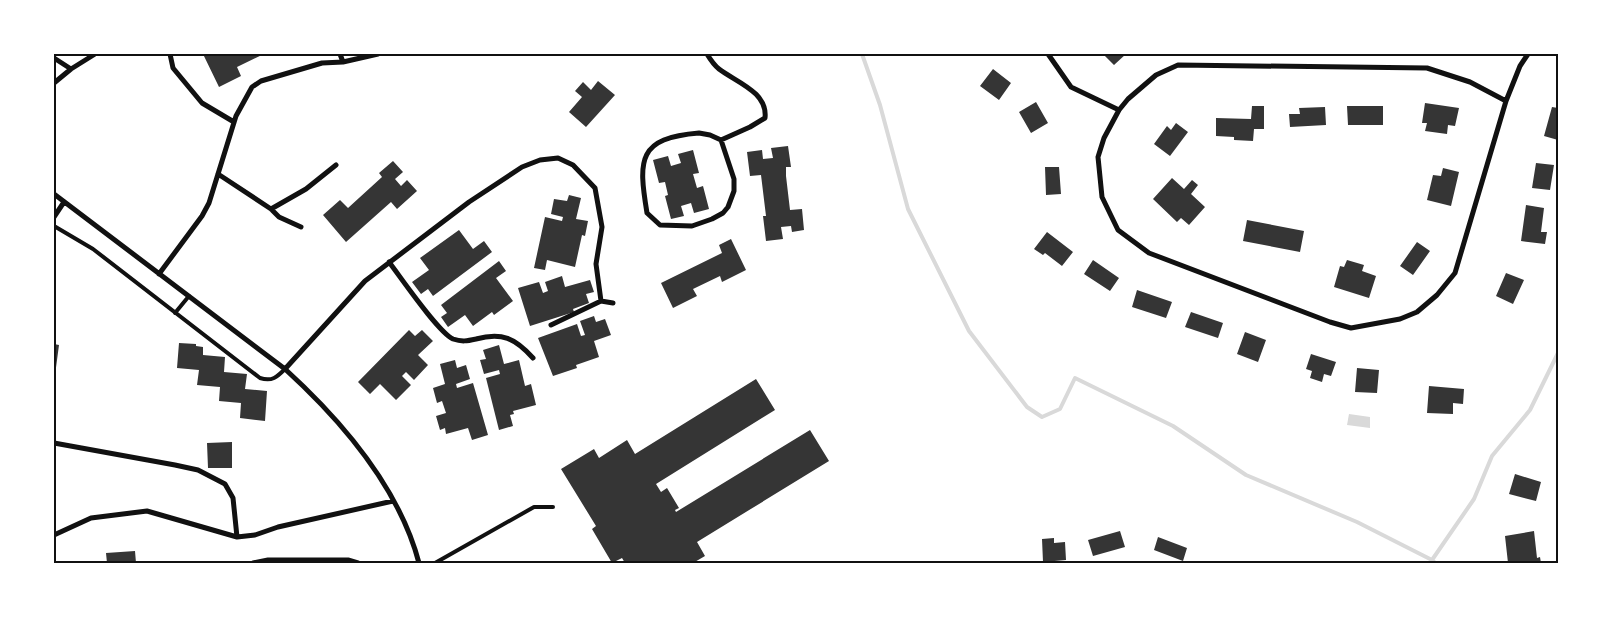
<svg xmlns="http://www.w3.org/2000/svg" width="1612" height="617" viewBox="0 0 1612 617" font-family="Helvetica,sans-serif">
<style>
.water{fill:#d9d9d9}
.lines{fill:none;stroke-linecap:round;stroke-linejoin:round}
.stream{stroke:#d9d9d9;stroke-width:4}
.building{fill:#353535}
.service{stroke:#111;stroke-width:4}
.minor{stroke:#111;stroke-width:5}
.neatline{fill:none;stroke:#111;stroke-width:2}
</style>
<rect width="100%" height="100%" fill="#fff"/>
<!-- water -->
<path class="water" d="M1349 414 1370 417V428L1347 425Z"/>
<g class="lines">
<!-- stream -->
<path class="stream" d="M862 54 880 105 908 209 969 331 1027 407 1042 417 1060 409 1075 378 1173 426 1246 475 1357 522 1432 560 1435 563
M1432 560 1474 499 1492 456 1530 410 1558 353"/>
</g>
<!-- building -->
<path class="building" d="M203 54H264L237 67 241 76 219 87Z
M1103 54H1126L1114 65Z
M993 69 1011 83 999 100 980 86Z
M598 81 615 95 586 127 569 112 582 97 575 91 583 82 591 90Z
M1036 102 1048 123 1031 133 1019 112Z
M1425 103 1459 108 1455 126 1448 125 1447 134 1425 131 1427 123H1422Z
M1252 106H1264V129H1254L1253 141 1234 140V137L1216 136V118L1251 119Z
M1347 106H1383V125H1348Z
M1325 107 1326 125 1290 127 1289 114H1300L1299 108Z
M1552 107 1558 108V140L1544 136Z
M1176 123 1188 132 1170 156 1154 144 1167 126 1171 130Z
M788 146 791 167H786V176L790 210 802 209 804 230 792 232 791 226 781 227 783 239 766 241 763 216H766L761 175 750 176 747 152 762 150 763 159 773 158 771 148Z
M693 150 699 173 693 174 697 188 703 186 709 209 694 213 691 203 681 206 684 216 671 219 665 196 668 195 665 182 659 183 653 160 668 156 671 166 681 163 678 154Z
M393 161 403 172 395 179 401 186 407 180 417 191 397 209 391 202 346 242 323 215 340 200 348 208 382 177 379 173Z
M1536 163 1554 165 1550 190 1532 188Z
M1045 167H1059L1061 194 1046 195Z
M1443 168 1459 172 1451 206 1427 200 1433 175 1441 176Z
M1172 178 1184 189 1192 180 1198 185 1191 194 1205 207 1189 225 1181 218 1177 222 1153 199Z
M569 195 581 198 576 219 588 221 585 236 582 235 575 267 547 260 545 270 534 268 545 217 562 221 563 217 551 214 554 199 567 201Z
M1526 205 1544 208 1541 232H1547L1545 244 1521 241Z
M1247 220 1304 231 1300 252 1243 241Z
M459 230 473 249 484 241 492 252 433 296 428 289 421 294 412 282 429 270 420 258Z
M1047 232 1073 252 1062 266 1045 253 1043 255 1034 249Z
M731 239 746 270 722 282 720 276 693 289 697 296 673 308 661 283 722 253 719 245Z
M1417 242 1430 251 1413 275 1400 266Z
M1093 260 1119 278 1110 291 1084 274Z
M1347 260 1364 265 1362 271 1376 276 1369 298 1334 287 1340 266 1344 267Z
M499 261 506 271 496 278 513 301 494 315 492 312 473 326 465 315 448 327 441 317 447 313 441 305Z
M1506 273 1524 280 1513 304 1496 296Z
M562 276 565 287 590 280 594 292 586 294 589 303 573 309 574 312 530 326 518 288 539 282 543 293 548 291 545 282Z
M1137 290 1172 302 1166 318 1132 307Z
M1191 312 1223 323 1218 338 1185 327Z
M594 316 596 322 605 319 611 335 594 341 599 357 576 365 577 368 553 376 538 338 577 324 581 336 585 335 580 321Z
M409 330 415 336 422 330 433 341 418 355 428 365 414 380 406 372 402 376 411 385 396 400 380 384 370 394 358 382Z
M1245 332 1266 340 1258 362 1237 354Z
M179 343 196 344V346L203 347V355L225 357 224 372 247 374 245 389 267 391 265 421 240 418 241 403 219 401 220 387 197 385 199 370 177 368Z
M54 344 59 345 55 375H54Z
M499 345 504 364 519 360 525 386 531 384 536 405 513 411 514 414 510 415 513 426 499 430 486 378 500 374 499 370 484 374 480 360 486 359 483 350Z
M1311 354 1336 362 1331 376 1324 374 1322 382 1310 378 1312 371 1306 369Z
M455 360 457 368 466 365 470 379 456 384 457 388 473 383 488 435 472 440 468 428 446 434 445 428 440 430 436 416 446 413 442 401 437 403 433 388 445 384 440 364Z
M1357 368 1379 370 1377 393 1355 392Z
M756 379 775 410 656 484 661 492 667 488 679 508 675 510 676 512 810 430 829 461 697 542 705 556 693 563H625L622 558 612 563 592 529 596 526 561 469 594 449 599 458 627 440 635 454Z
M1429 386 1464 389 1463 404 1453 403V414L1427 413Z
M232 442V468H208L207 443Z
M1515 474 1541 482 1536 501 1509 494Z
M1120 531 1125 547 1093 556 1088 540Z
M1534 531 1537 558 1540 557 1541 563H1508L1505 536Z
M1158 537 1187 548 1183 561 1154 550Z
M1054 538V543L1065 542 1066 560 1043 562 1042 539Z
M135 551 136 563H107L106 553Z"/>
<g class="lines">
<!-- service -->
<path class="service" d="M54 226 93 249 260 378C272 382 277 377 285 369
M175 313 189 296
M435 563 534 507H553"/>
<!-- minor -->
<path class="minor" d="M170 54 173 68 202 103 234 122
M340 54 343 62
M707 54C710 59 714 65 719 69 736 82 768 92 765 118L750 127 721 140
M1048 54 1071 87 1119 110
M54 58 71 69
M54 83 71 69 95 54
M1506 101 1470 82 1427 68 1178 65 1156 75 1128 99 1119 110 1104 138 1098 157 1102 197 1118 230 1149 253 1330 322 1351 328 1400 319 1417 312 1437 295 1455 273 1506 101 1520 66 1528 54
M699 133 710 135 721 140 734 179V191L728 207 723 213 712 219 692 226 660 225 647 213C638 159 638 138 699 133Z
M218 174 271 209 279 217 301 227
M54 194 285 369C342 421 399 487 419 563
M271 209 306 189 336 165
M54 217 64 202
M389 262C402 279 438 332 453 339 462 342 467 341 476 339 502 332 515 338 533 358
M159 274 202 216 209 203 236 116 252 87 261 81 322 63 343 62 378 54
M551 325 601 301
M285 369 365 281 469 202 522 167 540 160 558 158 573 165 595 188 602 227 596 264 601 301 613 303
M54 443 175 465 198 470 225 484 233 498 237 537
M54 535 91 518 147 511 237 537 255 535 278 527 393 501
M253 563 268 560H348L358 563"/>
</g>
<!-- border -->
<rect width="1612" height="617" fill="none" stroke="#ffffff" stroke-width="110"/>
<rect x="55" y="55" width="1502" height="507" class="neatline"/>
</svg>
